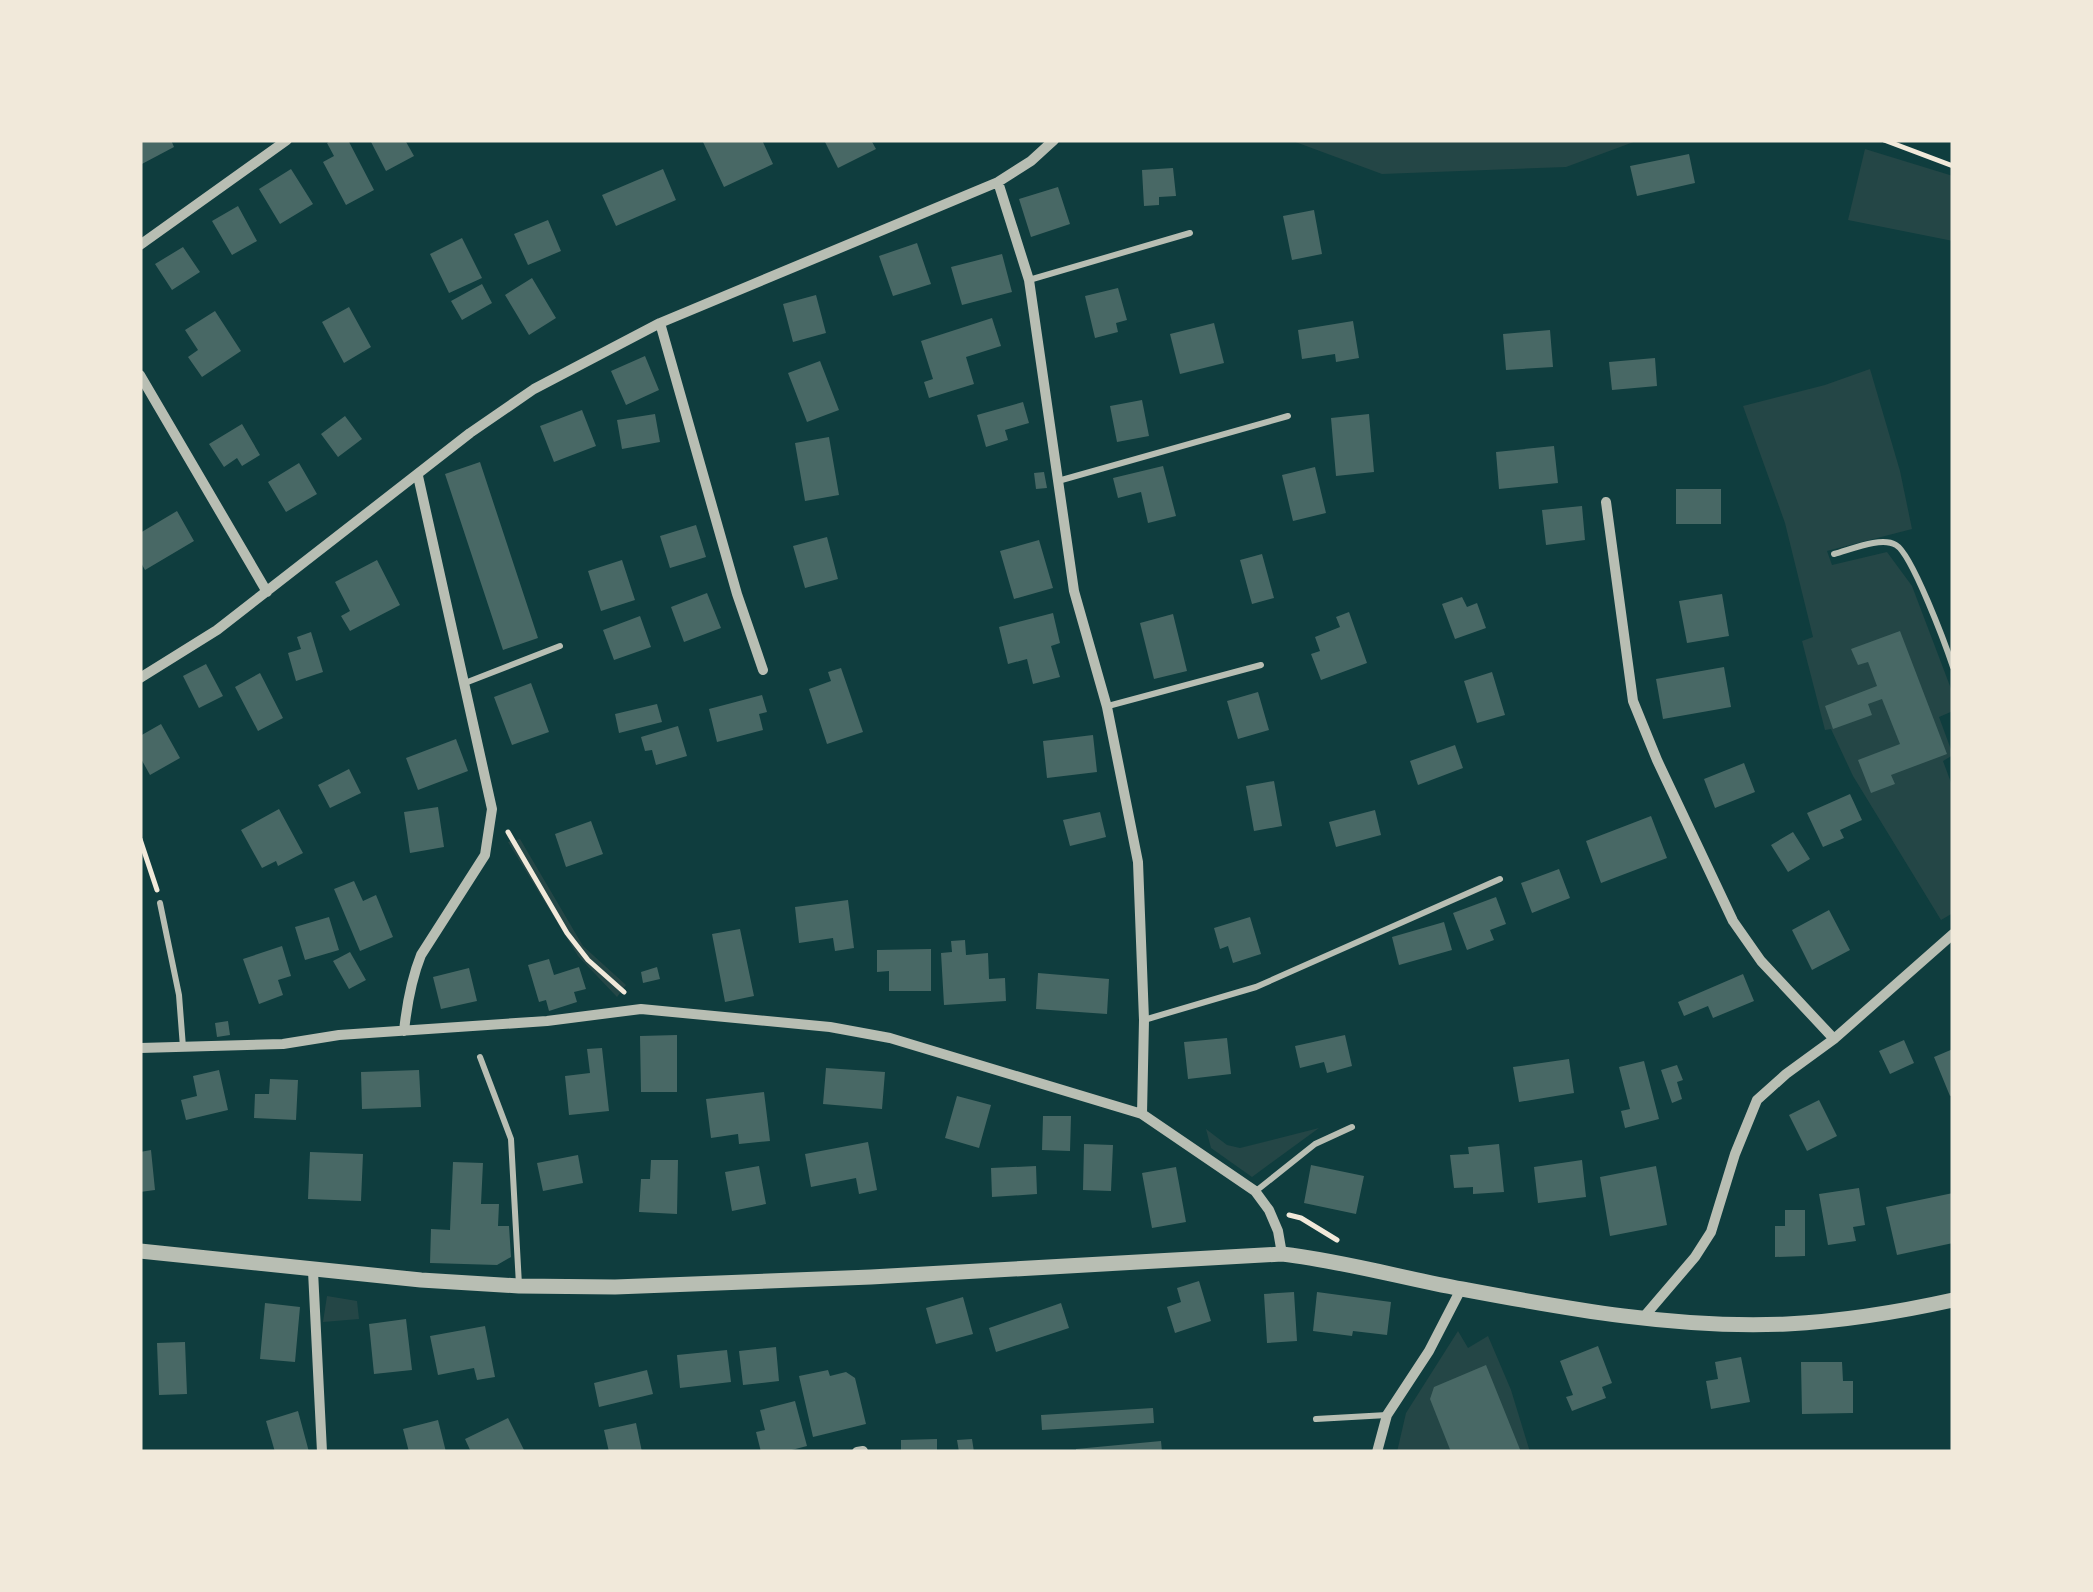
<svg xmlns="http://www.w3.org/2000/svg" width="2093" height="1592" viewBox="0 0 2093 1592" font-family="Lato,sans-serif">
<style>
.green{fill:#244646}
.building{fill:#486865}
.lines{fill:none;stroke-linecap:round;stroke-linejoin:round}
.path{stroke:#f1e9da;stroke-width:5}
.service{stroke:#b8beb3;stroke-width:6}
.minor{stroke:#b8beb3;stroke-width:10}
.tertiary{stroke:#b8beb3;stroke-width:15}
</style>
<rect width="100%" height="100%" fill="#0f3d3e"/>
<!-- green -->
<path class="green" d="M1290 140H1639L1566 167 1382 174Z
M1865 149 1953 176V241L1848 220Z
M1870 369 1900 471 1912 529 1827 551 1832 565 1887 552 1912 586 1953 694V711L1939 717 1953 755 1943 761 1953 788V913L1941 920 1853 776 1831 729 1825 730 1802 641 1813 637 1785 523 1743 406 1825 385Z
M520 839 583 946 626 985 617 997 578 956 508 842Z
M1319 1128 1252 1177 1211 1148 1206 1129 1227 1145 1240 1148Z
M327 1296 357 1301 359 1319 323 1322Z
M1458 1331 1468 1348 1488 1336 1511 1390 1530 1452H1397L1406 1413Z"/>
<!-- building -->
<path class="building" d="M140 140H171L174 147 140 165Z
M332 140H348L374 190 346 205 323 162 334 156 327 143Z
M370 140H405L414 156 386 171Z
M708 140H762L773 164 724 187 703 142Z
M824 140H871L876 149 838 168Z
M1689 154 1695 183 1637 196 1630 166Z
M1173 168 1176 196 1159 197V205L1144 206 1142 170Z
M291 169 313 204 280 224 259 189Z
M663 169 676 200 616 226 602 195Z
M1058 187 1070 224 1031 237 1019 199Z
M238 206 257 241 232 255 212 221Z
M1314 210 1322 254 1292 260 1283 216Z
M548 220 561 251 528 265 514 234Z
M462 238 482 278 449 293 430 254Z
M917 243 931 284 893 296 879 256Z
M183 247 200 272 172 290 155 264Z
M1002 254 1012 292 962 305 951 267Z
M532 278 556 318 529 335 505 295Z
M482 284 492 303 462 320 451 301Z
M1118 288 1127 320 1116 323 1118 332 1095 338 1085 296Z
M816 295 826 333 793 342 783 304Z
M349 307 371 347 344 363 322 322Z
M215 311 241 351 202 377 188 357 198 350 185 330Z
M992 318 1001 346 966 357 974 384 929 398 924 382 933 379 921 341Z
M1353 321 1359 358 1336 362 1335 354 1302 359 1298 330Z
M1214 323 1224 363 1180 374 1170 334Z
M1550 330 1553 367 1506 370 1503 334Z
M645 356 659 390 626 405 611 371Z
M1655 358 1657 386 1612 390 1609 362Z
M820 361 839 410 807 422 788 373Z
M1142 400 1149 436 1117 442 1110 406Z
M1023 402 1029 423 1005 430 1008 440 986 447 977 415Z
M582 410 596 446 554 462 540 426Z
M655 414 660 442 622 449 617 420Z
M1369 414 1374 472 1336 476 1331 418Z
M345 416 362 439 338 457 321 434Z
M242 424 260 455 242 466 237 458 224 467 209 444Z
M829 437 839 495 805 501 795 443Z
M1554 446 1558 483 1499 489 1496 452Z
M480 462 538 638 503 650 445 474Z
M299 463 317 494 286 512 268 482Z
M1163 466 1176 516 1148 523 1141 492 1118 498 1113 478Z
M1315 467 1326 513 1293 521 1282 475Z
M1044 472 1047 488 1036 489 1034 473Z
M1676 489H1721V524H1676Z
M1582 506 1585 540 1546 545 1542 510Z
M177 511 194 541 145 570 140 561V533Z
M696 525 706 557 670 568 660 536Z
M827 537 838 579 805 588 793 546Z
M1039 540 1053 588 1014 599 1000 551Z
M1262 554 1274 598 1252 604 1240 560Z
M377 560 400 605 350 631 341 616 350 611 335 582Z
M622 560 635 600 601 611 588 571Z
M707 593 721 628 684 642 671 607Z
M1722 594 1729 636 1687 643 1679 601Z
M1462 597 1467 607 1477 603 1486 628 1455 639 1442 604Z
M1349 612 1367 663 1321 680 1311 654 1320 651 1315 637 1340 627 1336 617Z
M1053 613 1060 643 1051 646 1060 677 1033 684 1027 659 1008 664 999 627Z
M1173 614 1187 671 1154 679 1140 623Z
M640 616 651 647 614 660 603 630Z
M1900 631 1947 754 1891 775 1895 784 1871 793 1858 760 1900 744 1882 699 1868 704 1872 715 1833 729 1825 706 1877 686 1868 662 1858 665 1851 649Z
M311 632 323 672 296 681 288 653 301 649 297 637Z
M206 664 223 696 199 708 183 676Z
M1724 667 1731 707 1663 719 1656 679Z
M841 668 863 732 827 744 809 689 831 681 828 672Z
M1492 672 1505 715 1477 723 1464 681Z
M260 673 283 718 258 731 235 687Z
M531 683 549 732 512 745 494 697Z
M1258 692 1269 730 1238 739 1227 701Z
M762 695 767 712 759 714 763 730 717 742 709 709Z
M657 704 662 722 619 733 615 714Z
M161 724 180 758 150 775 140 757V736Z
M678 726 687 756 656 765 652 750 645 751 641 737Z
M1093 735 1097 772 1047 778 1043 741Z
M456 739 468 771 418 790 406 758Z
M1455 745 1463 768 1418 785 1410 761Z
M1744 763 1755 792 1715 808 1704 779Z
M349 769 361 793 330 808 318 785Z
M1274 781 1282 826 1254 831 1246 786Z
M1850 794 1862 820 1840 830 1844 838 1823 847 1807 813Z
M438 807 444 847 410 853 404 812Z
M279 809 303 853 278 866 276 861 262 868 241 830Z
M1375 810 1381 835 1336 847 1329 822Z
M1100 812 1106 837 1070 846 1063 820Z
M1651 816 1667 858 1601 883 1586 841Z
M591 821 603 854 566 867 555 834Z
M1793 832 1810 859 1788 872 1771 845Z
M1559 869 1570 898 1532 913 1521 883Z
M354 881 363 901 376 895 393 937 360 951 334 889Z
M1496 897 1506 924 1490 930 1494 940 1467 950 1453 913Z
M848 900 854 948 835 951 833 938 799 943 795 907Z
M1829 910 1850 950 1812 970 1792 930Z
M329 917 339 950 305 960 295 927Z
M1250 917 1261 954 1233 963 1228 946 1220 949 1214 928Z
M1444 922 1452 950 1399 965 1392 937Z
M740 929 754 996 725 1002 712 934Z
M965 940 966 955 988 953 989 979 1005 978 1006 1001 944 1005 941 953 952 952 951 941Z
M282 946 291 976 278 980 283 995 259 1004 243 959Z
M931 949V991H889V971L877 972V950Z
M350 952 366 980 349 989 333 961Z
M549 959 554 975 579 967 586 989 574 992 577 1002 549 1011 546 1000 539 1002 528 965Z
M657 967 660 979 643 983 641 972Z
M469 968 477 1001 441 1009 433 977Z
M1038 973 1109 979 1107 1014 1036 1009Z
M1743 974 1754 1001 1713 1018 1708 1006 1684 1016 1678 1002Z
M228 1021 230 1035 217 1037 215 1023Z
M677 1035V1092H641L640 1036Z
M1345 1035 1352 1066 1327 1073 1324 1062 1300 1068 1295 1046Z
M1227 1038 1231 1074 1188 1079 1184 1042Z
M1904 1040 1914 1063 1890 1074 1879 1051Z
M602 1048 609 1111 569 1115 565 1076 590 1073 587 1049Z
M1953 1049V1095L1950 1096 1934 1057Z
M1569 1059 1574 1093 1519 1102 1513 1067Z
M1644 1061 1659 1119 1625 1128 1621 1111 1630 1109 1619 1067Z
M1677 1065 1683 1080 1677 1082 1682 1099 1672 1103 1661 1070Z
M826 1068 885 1072 882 1109 823 1104Z
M219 1070 228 1110 186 1120 181 1100 197 1096 193 1076Z
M419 1070 421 1107 362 1109 361 1072Z
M270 1079 298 1080 296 1120 254 1118 255 1094H269Z
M764 1092 770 1141 739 1144 738 1134 711 1138 706 1099Z
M957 1096 991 1105 979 1148 945 1138Z
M1819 1100 1837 1136 1807 1151 1789 1115Z
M1043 1116H1071L1070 1151 1042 1150Z
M868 1142 877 1190 859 1194 856 1178 811 1187 805 1154Z
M1084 1144 1113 1145 1111 1191 1083 1190Z
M1499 1144 1504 1192 1473 1194V1187L1454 1188 1450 1155 1469 1154 1468 1147Z
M151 1150 155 1190 140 1192V1152Z
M310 1152 363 1154 361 1201 308 1199Z
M578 1155 583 1183 543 1191 537 1163Z
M651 1160H678L677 1214 639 1212 641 1179H650Z
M1582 1160 1586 1197 1538 1203 1534 1167Z
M453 1162 483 1163 481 1204H499L498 1226H509L511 1257 497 1265 430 1263 431 1229 450 1230Z
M1311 1165 1364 1176 1356 1214 1304 1203Z
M759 1166 766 1204 732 1211 725 1172Z
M1036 1166 1037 1194 992 1197 991 1168Z
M1656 1166 1667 1225 1610 1236 1600 1177Z
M1176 1167 1186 1222 1152 1228 1142 1173Z
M1859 1188 1865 1225 1853 1227 1856 1241 1828 1245 1819 1194Z
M1953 1193V1243L1897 1255 1886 1207Z
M1785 1210H1805V1256L1775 1257V1226H1785Z
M1199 1281 1211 1321 1175 1333 1167 1307 1181 1302 1177 1288Z
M1294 1292 1297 1341 1267 1343 1264 1294Z
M1317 1292 1391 1302 1387 1335 1353 1331 1352 1336 1313 1331Z
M963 1297 973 1334 936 1344 926 1308Z
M265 1303 300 1307 295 1362 260 1359Z
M1061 1303 1069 1328 996 1352 989 1328Z
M406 1319 412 1370 374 1374 369 1324Z
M485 1326 495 1377 477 1380 474 1368 438 1375 430 1336Z
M185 1342 187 1394 159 1395 157 1343Z
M1598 1346 1612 1383 1602 1387 1606 1398 1572 1411 1566 1397 1573 1395 1560 1361Z
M776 1347 779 1381 743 1385 739 1351Z
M727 1350 731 1382 680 1388 677 1355Z
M1741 1357 1750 1402 1711 1409 1706 1381 1718 1379 1715 1362Z
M1801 1362H1842L1843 1381H1853V1413L1802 1414Z
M1486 1365 1521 1452H1451L1430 1399 1434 1387Z
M647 1370 653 1394 599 1407 594 1383Z
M828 1370 830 1376 846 1372 855 1378 866 1424 813 1437 799 1376Z
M795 1401 807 1446 784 1452H761L756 1432 765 1430 760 1410Z
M1153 1408 1154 1423 1042 1430 1041 1415Z
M298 1411 309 1452H275L266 1421Z
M508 1418 525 1452H471L465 1439Z
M438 1420 446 1452H409L403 1429Z
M636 1423 642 1452H609L604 1430Z
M937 1439V1452H901V1440Z
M972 1439 974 1452H959L957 1440Z
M1161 1441 1162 1452H1076V1449Z"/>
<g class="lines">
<!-- path -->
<path class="path" d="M1884 140 1953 166
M508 832 567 933 588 960 624 992
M140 839 157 890
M1289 1215 1301 1218 1337 1240"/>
<!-- service -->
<path class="service" d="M1029 280 1190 233
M1058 481 1288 416
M1834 554C1850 550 1881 536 1896 545 1912 554 1946 646 1953 667
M465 683 560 646
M1108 706 1261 665
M160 903 179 995 183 1047
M1144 1020 1256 987 1500 879
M480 1057 511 1139 519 1285
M1256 1191 1315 1144 1352 1127
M1316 1419 1387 1415"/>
<!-- minor -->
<path class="minor" d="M998 182 1029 280 1074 591 1107 707 1138 862 1144 1020 1142 1114
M140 245 287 140
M660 323 737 594 763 670
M140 375 267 592
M1606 502 1633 701 1657 760 1733 921 1761 961 1834 1039
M140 678 217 630 470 433 534 389 660 323 998 182 1031 161 1054 140
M404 1031C407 1003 411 980 421 955L485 855 492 809 418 476
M140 1048 283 1044 339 1035 547 1021 641 1009 830 1027 890 1038 1142 1114 1255 1191 1269 1210 1278 1231 1282 1254
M313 1271 322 1452
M1642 1319 1695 1257 1711 1232 1735 1154 1757 1100 1786 1074 1834 1039 1953 934
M857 1452 863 1451
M1377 1452 1387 1415 1429 1351 1461 1289"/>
<!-- tertiary -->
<path class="tertiary" d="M140 1251 421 1280 519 1286 615 1287 871 1277 1282 1254C1343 1261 1402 1278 1462 1289 1568 1309 1678 1329 1787 1324 1843 1321 1899 1312 1953 1300"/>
</g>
<!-- border -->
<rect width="2093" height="1592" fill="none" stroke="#f1e9da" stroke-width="285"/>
</svg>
